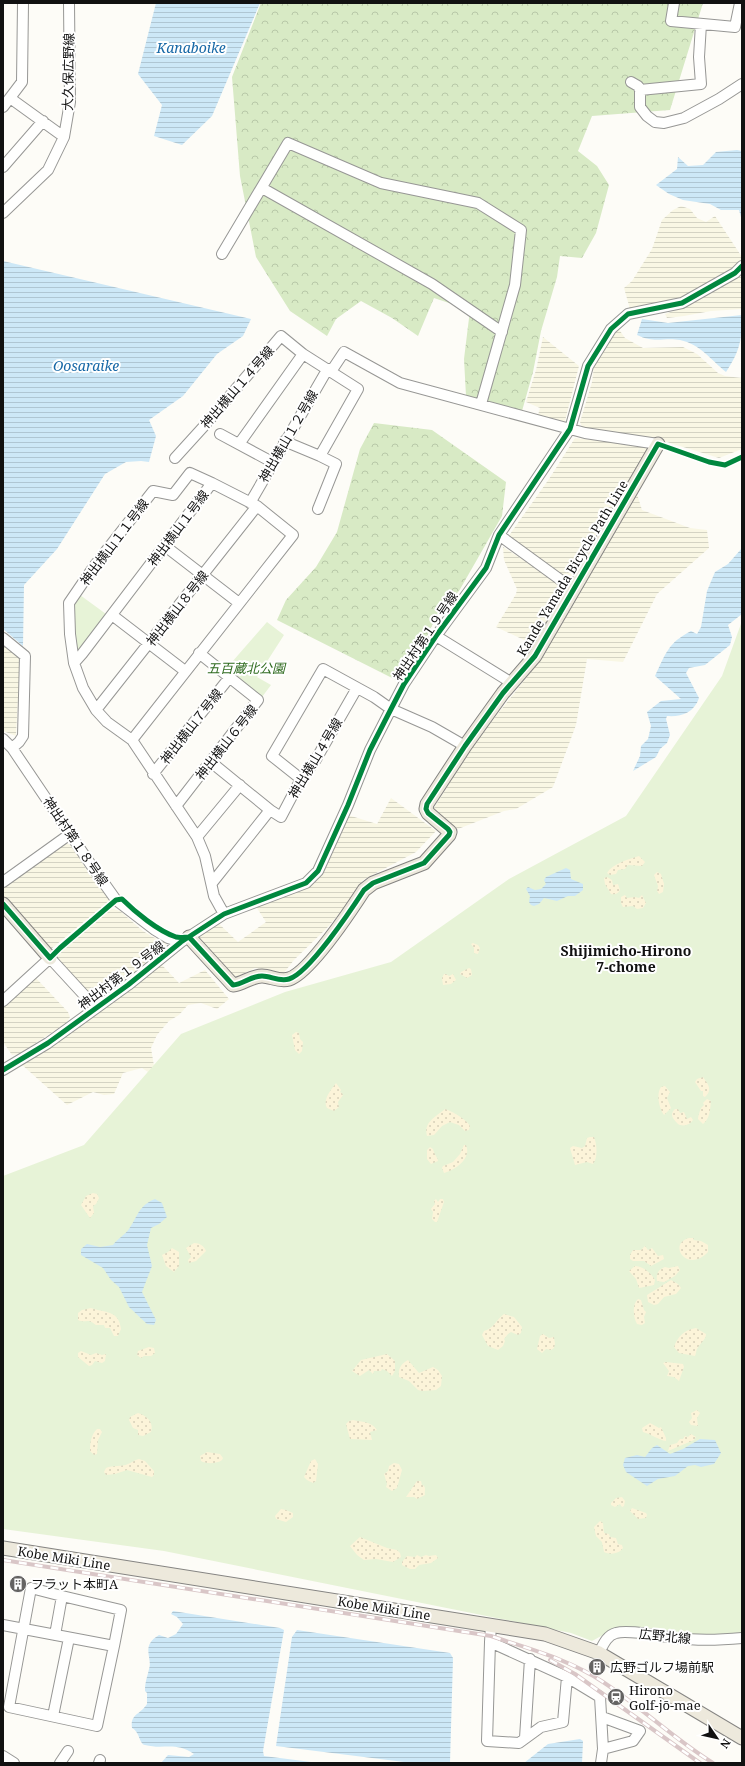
<svg xmlns="http://www.w3.org/2000/svg" width="745" height="1766" viewBox="0 0 745 1766" font-family="'Noto Serif','Noto Sans JP',serif">
<style>
.farmland{fill:url(#farmland-rules)}
.grass{fill:#e7f3d7}
.forest{fill:url(#forest-crowns)}
.sand{fill:url(#sand-dots)}
.water{fill:url(#water-rules)}
.lines{fill:none;stroke-linecap:round;stroke-linejoin:round}
.minor-casing{stroke:#979795;stroke-width:12}
.major-casing{stroke:#858482;stroke-width:15}
.minor{stroke:#fffffe;stroke-width:10}
.major{stroke:#ede9dc;stroke-width:13}
.rail-casing{stroke:#d9c6c7;stroke-width:4}
.rail{stroke:#fff;stroke-width:2.5;stroke-dasharray:8;stroke-linecap:butt}
.cycleway-casing{stroke:#fff;stroke-width:8}
.cycleway{stroke:#00873e;stroke-width:5}
.labels{text-anchor:middle;stroke-width:4;stroke-linejoin:round;paint-order:stroke}
.street-label{font-size:13px;fill:#111;stroke:#fff}
.park-label{font-size:13px;font-style:italic;fill:#2f6b1f;stroke:#fff}
.poi-label{font-size:13px;fill:#111;stroke:#fff;text-anchor:start}
.water-label{font-size:14px;font-style:italic;fill:#1768a6;stroke:#fff}
.neighbourhood-label{font-size:14px;font-weight:bold;fill:#111;stroke:#fff}
</style>
<defs>
<pattern id="farmland-rules" width="6" height="5" patternUnits="userSpaceOnUse"><rect width="6" height="5" fill="#f9f7e4"/><path d="M0 2.5h6" fill="none" stroke="#d4d3c3"/></pattern>
<pattern id="forest-crowns" width="20" height="18" patternUnits="userSpaceOnUse"><rect width="20" height="18" fill="#d8eac5"/><path d="M2 6a3 3 0 1 1 6 0M12 15a3 3 0 1 1 6 0" fill="none" stroke="#b8c8a8"/></pattern>
<pattern id="sand-dots" width="8" height="8" patternUnits="userSpaceOnUse"><rect width="8" height="8" fill="#fcf4d9"/><path d="M2 2h.1M6 6h.1" fill="none" stroke="#d7d0b9" stroke-width="1.8" stroke-linecap="round"/></pattern>
<pattern id="water-rules" width="6" height="5" patternUnits="userSpaceOnUse"><rect width="6" height="5" fill="#cde8f7"/><path d="M0 2.5h6" fill="none" stroke="#afc6d3"/></pattern>
</defs>
<rect width="100%" height="100%" fill="#fdfcf7"/>
<!-- farmland -->
<path class="farmland" d="M681 206 690 209 697 218 706 222 715 216 742 257V260L732 269 681 298 630 309 624 288 632 281 652 249 662 220 673 210Z
M742 275V309L711 311 684 316 667 318 665 314 682 308Z
M618 328 625 338 643 348 683 347 697 354 718 373 725 376 742 378V449L719 458 654 438 583 429 580 422 592 382 594 366Z
M543 337 579 366 565 421 551 420 538 415 540 408 526 402 536 370Z
M575 438 652 447 571 581 508 537 549 479Z
M637 494 642 510 690 528 707 530 709 548 657 594 623 662 587 659 576 725 553 787 516 809 504 811 458 829 432 811 474 744 530 673Z
M503 547 568 589 535 645 496 627 516 594 517 589 504 560Z
M3 645 20 658 16 736 3 731Z
M391 798 436 831 416 852 363 880 348 903 327 928 294 960 283 974 255 968 234 978 195 937 216 921 238 942 266 922 255 905 306 888 348 815 377 824Z
M64 842 72 846 86 869 97 884 103 887 110 900 51 949 3 898V885Z
M110 908 120 911 143 931 153 937 166 943 165 948 97 1002 53 957Z
M161 964 179 983 205 970 229 999 217 1009 201 1003 188 1005 179 1015 169 1021 157 1035 151 1048 154 1066 151 1074 142 1068 123 1073 114 1094 104 1095 93 1092 67 1105 21 1064Z
M35 977 68 1012 70 1017 66 1023 19 1054 12 1055 3 1042V1005Z"/>
<!-- grass -->
<path class="grass" d="M80 595 106 614 79 652 74 649V603Z
M742 621V1636L717 1638 614 1629 592 1641 571 1633 164 1551 3 1529V1176L84 1145 181 1034 285 992 391 962 509 879 626 816 722 676Z
M267 622 284 635 257 677 271 685 262 697 225 670Z"/>
<!-- forest -->
<path class="forest" d="M261 3H703L670 110 592 116 578 151 597 166 609 185 596 233 582 258 560 256 557 277 541 331 533 372 522 411 466 396 464 359 470 310 434 298 418 336 392 318 361 301 336 319 327 336 290 311 256 257 240 176 232 77Z
M374 423 432 430 506 482 502 516 459 591 438 613 404 684 277 620 286 600 316 567 337 532 360 449Z"/>
<!-- sand -->
<path class="sand" d="M639 856 645 862 642 866 628 865 625 869 618 870 616 874 610 875 607 873C612 864 629 859 639 856Z
M657 872 661 874 664 884 663 892 659 894 657 891 658 886 654 875Z
M607 877 612 880 613 885 618 884 620 890C618 894 615 895 611 894L605 884 604 878Z
M625 895 627 898 635 897 639 898 642 895 646 903 643 908 637 909 633 906 623 907 621 903V897Z
M473 943 478 945 480 948 478 954 474 953V948L471 944Z
M469 968 471 969 472 975 467 978 460 974 461 972Z
M444 974H446L449 976 453 974 456 980 451 984 443 985 442 978Z
M296 1032 299 1033 300 1039 303 1042 302 1051 299 1054 295 1050 292 1035Z
M703 1077C708 1084 713 1090 705 1097L703 1096V1091H701L695 1082 697 1079Z
M336 1083 341 1090 340 1092 342 1093 343 1095 338 1102 339 1107 334 1111 327 1108C322 1099 332 1089 336 1083Z
M665 1086 670 1092 667 1098 671 1108 664 1115C659 1108 656 1094 661 1087Z
M707 1099 711 1101C710 1110 710 1118 703 1124L698 1119C698 1116 700 1111 701 1108L704 1105 703 1103Z
M445 1109C452 1111 467 1120 470 1126L469 1130 465 1131 459 1125 450 1122 442 1126 434 1135 427 1136C423 1122 437 1116 445 1109Z
M675 1109H678L680 1113 684 1112 687 1119 691 1117 693 1120C690 1125 683 1127 678 1124 673 1119 669 1115 675 1109Z
M590 1137H594C597 1144 598 1158 593 1164L587 1162 575 1165 570 1148 573 1146 582 1148 585 1146 587 1138Z
M464 1145H466C472 1159 455 1170 444 1173L442 1168 443 1166 453 1162 460 1154Z
M430 1147 433 1149C434 1154 438 1158 438 1161L431 1164 427 1159V1150Z
M93 1193 97 1194 99 1198 96 1204 93 1206 94 1213 90 1218 81 1205 86 1196Z
M436 1199 438 1202 440 1199H443L444 1202 437 1222H435L432 1219 433 1212 431 1209 435 1204 434 1201Z
M689 1238H694L693 1240 701 1241 708 1245V1252C687 1274 667 1244 689 1238Z
M194 1243C200 1243 204 1246 206 1251L196 1261 189 1263 188 1260 191 1257 186 1248Z
M645 1246 648 1250 652 1248 658 1256 663 1255 664 1259 651 1266 644 1261H633L630 1259V1255L633 1250H641Z
M172 1248 179 1252V1266L174 1272 166 1266 162 1255 168 1252Z
M635 1266C643 1266 651 1273 655 1280L654 1285 639 1288 636 1279 629 1271Z
M678 1266 680 1270 675 1276 664 1282 657 1281C656 1273 658 1270 665 1267L669 1268Z
M671 1280 678 1284 681 1288 676 1294 664 1297 658 1304 654 1305 648 1302 647 1295Z
M638 1299 641 1300 644 1310 646 1312 644 1317 645 1323 642 1325 637 1324C633 1317 632 1304 638 1299Z
M91 1308C105 1313 119 1310 121 1329L118 1336H114L110 1328H105L104 1325H96C86 1317 87 1324 78 1320V1313L82 1310Z
M504 1314 514 1317 522 1327 521 1333 518 1335 511 1332 508 1334 504 1339 505 1341 503 1346 498 1350 488 1346 482 1335 484 1331C494 1328 496 1320 504 1314Z
M696 1328 706 1334C706 1340 700 1343 697 1349 696 1351 696 1354 695 1356L679 1353 674 1347C678 1336 684 1330 696 1328Z
M543 1334 549 1338 554 1337 555 1344 554 1348 551 1350 546 1349 542 1353 537 1349 540 1336Z
M149 1347 154 1348 155 1353 151 1356H144L141 1358 137 1355 138 1351Z
M81 1351 91 1355 96 1353 102 1355 106 1354 105 1361 102 1363 95 1361 92 1365 89 1366 78 1357V1353Z
M387 1354 395 1361V1371L392 1376 387 1371 382 1369 381 1371H374L373 1374 369 1370 360 1376 352 1371 361 1360Z
M408 1360 419 1373 433 1367 438 1370 442 1376 441 1386 436 1390 422 1391 418 1390 409 1381 399 1377C398 1368 401 1364 408 1360Z
M666 1362 683 1364 684 1367 679 1381 674 1377 667 1376 669 1371 663 1363Z
M697 1410 700 1413 697 1418 698 1426 691 1425 689 1422 692 1418 691 1413Z
M138 1413C147 1416 154 1422 151 1432L143 1436 138 1435V1430L133 1428 129 1420 130 1417Z
M353 1420C362 1422 371 1421 377 1430L370 1432 372 1440 350 1439 346 1424 349 1421Z
M650 1423 659 1428 661 1427 666 1438V1441C659 1440 651 1434 643 1432L642 1428Z
M97 1429H100L102 1432 98 1440 97 1454 94 1455 90 1451C90 1443 91 1435 97 1429Z
M691 1434 696 1437 694 1440 668 1451 670 1445 677 1443 680 1439H683L685 1436 688 1437Z
M207 1452 220 1454 223 1458 222 1460C217 1464 206 1464 201 1461L200 1456Z
M139 1459 145 1461 154 1471V1475L152 1477 127 1470 115 1474 106 1475 104 1472 106 1468C113 1465 122 1467 128 1464 133 1462 134 1460 139 1459Z
M315 1459 318 1464 316 1481 313 1483 307 1480 304 1477 311 1461Z
M394 1463 399 1464 402 1470 397 1488 392 1491 386 1487 387 1484 384 1474 388 1471 389 1466Z
M417 1481H421L422 1485C427 1486 424 1492 425 1495L417 1499 414 1497H406Z
M622 1497 625 1501 624 1506 622 1507 620 1504 615 1507 611 1505V1503L616 1498Z
M632 1508 646 1513 647 1515 646 1518 638 1519 630 1511Z
M281 1509 286 1510 293 1513V1517L286 1522 276 1519 275 1516Z
M600 1521 603 1523 604 1533 609 1534 610 1537 616 1538 618 1544 622 1545 623 1548C619 1554 610 1555 604 1552L602 1542 596 1536 594 1527Z
M360 1537 387 1548 397 1550 400 1553 401 1557 393 1562 376 1559 364 1560 357 1555 350 1546Z
M417 1555 421 1557 426 1555 429 1556 436 1555 438 1558 431 1563 419 1565 415 1569H410L402 1565V1562L407 1556 415 1557Z"/>
<!-- water -->
<path class="water" d="M156 3H260L212 116 182 145 154 136 162 105 138 74Z
M737 150 742 151V221L739 210H721L710 204 683 200 669 194 656 185 677 169 678 157 688 166 703 165 716 152Z
M3 261 251 319 243 336 217 354 183 396 149 420 156 436 149 462 141 461 126 462 105 474 57 549 24 585 23 646 3 629Z
M742 315C742 340 740 351 726 372 711 360 700 344 680 340 663 337 656 344 637 335L642 319 668 323Z
M742 548V614L728 625 732 637 730 645 705 665 689 668 686 673 699 698C694 713 681 717 667 716L666 719 670 735 667 743 660 749 656 757 633 771 640 756 641 746 648 739 651 726 647 712 661 701 681 699 655 676C666 653 668 643 691 631L697 634 701 627 707 591 715 572 728 564Z
M566 868 570 870 571 879 583 884V890L575 896H568L557 901 544 898 539 904 534 906 531 905 529 902 530 896 526 889 528 887 535 890 541 889 546 884 544 880 546 877Z
M155 1199 162 1203 167 1217 159 1224 151 1228 147 1245 152 1266 142 1292 156 1320 154 1325 147 1324 129 1307 119 1287 111 1280 103 1268 81 1255V1249L87 1244 100 1247 113 1245C118 1238 125 1235 129 1229 138 1216 138 1206 155 1199Z
M700 1439 715 1440 721 1453 714 1464 701 1467 695 1465 688 1466 675 1476 658 1479 647 1486 626 1472 623 1465 625 1458 637 1455 645 1457 652 1448 657 1445 670 1454 683 1449Z
M173 1611 280 1628 284 1630 263 1751 264 1756 319 1763H161L168 1755 189 1757 194 1754C175 1741 164 1750 145 1745 139 1744 140 1732 132 1728 130 1714 140 1715 147 1704V1693L145 1691C145 1682 147 1678 149 1669 153 1658 140 1646 159 1635L168 1638 176 1634 183 1624 177 1617 171 1614Z
M297 1630 450 1653 453 1658 450 1763H412L276 1746 292 1637Z
M580 1739 583 1741 582 1763H524L548 1744Z"/>
<g class="lines">
<defs>
<path id="minor" d="M674 3 671 21 735 27 740 3
M631 82 638 86 640 90 701 84 699 57 701 24
M640 90V107L647 116 655 122 664 123 684 118 719 99 742 84
M10 98 64 137
M3 107 22 82 23 3
M3 167 43 121
M262 188 432 284 502 332
M3 213 48 170 64 137 70 102 69 3
M222 254 288 143 381 183 478 203 521 230 515 285 481 404
M220 434 272 462
M239 444 303 354
M175 458 205 425 281 336 303 354 358 389 320 456 284 441
M250 503 327 370 334 367 344 352 400 383 585 433 658 444
M318 509 336 464 320 456
M499 535 573 589
M165 546 239 603
M112 615 185 671
M436 636 512 683
M3 638 25 656 23 736 19 742 12 748
M74 663 70 634 69 603 95 565 153 491 173 495 190 473 212 483
M96 710 257 506
M3 739 12 748 89 862 116 900 155 930 168 938 181 942
M132 740 293 535 257 506 212 483 82 654 74 663 83 688 96 710 107 722 132 740 197 837 205 856 214 896 224 914
M211 762 270 810 212 883
M153 774 229 678
M301 779 272 756 323 669 374 697 391 709 432 727 465 746
M176 806 258 700 199 653
M270 810 281 817 301 779 315 761 357 688
M197 837 240 785
M3 882 70 834
M3 1001 50 958 96 1008
M3 1070 48 1043 128 985 181 942 224 914 306 883 318 871 348 805 370 750 391 709 404 684 436 636 486 568 499 535 570 429 588 366 611 329 628 314 682 303 735 273 742 266
M62 1596 121 1610 114 1646
M3 1625C40 1632 77 1639 114 1646L97 1726 9 1707 31 1588 62 1596 55 1635
M491 1625 490 1642 567 1677 600 1697 603 1749 601 1763
M490 1642 487 1741 519 1743 541 1727 563 1722 567 1677
M599 1653C603 1645 607 1635 616 1633 629 1629 662 1637 677 1638 699 1641 720 1640 742 1638
M53 1716 69 1638
M602 1717 640 1731 633 1741 603 1749
M525 1738 530 1659
M3 1756 14 1763
M60 1763 68 1751
M99 1763 100 1760"/>
<path id="major" d="M3 904 50 958
M189 937 233 985C243 984 251 976 262 976 271 976 279 982 289 979 309 973 351 910 364 890L373 883 424 863 449 835 450 832 428 813 426 809 427 804 465 746 503 693 535 656 658 444
M3 1548 545 1634 599 1653 742 1738"/>
</defs>
<!-- minor casing -->
<use href="#minor" class="minor-casing"/>
<!-- major casing -->
<use href="#major" class="major-casing"/>
<!-- minor -->
<use href="#minor" class="minor"/>
<!-- major -->
<use href="#major" class="major"/>
<defs>
<path id="rail" d="M3 1560 491 1636C529 1649 569 1659 603 1682 641 1707 674 1739 713 1763
M550 1660 575 1674 700 1763"/>
</defs>
<!-- rail casing -->
<use href="#rail" class="rail-casing"/>
<!-- rail -->
<use href="#rail" class="rail"/>
<defs>
<path id="cycleway" d="M3 904 50 958 60 948 116 900 122 899C135 912 158 931 176 937 180 938 185 937 189 937L233 985C243 984 251 976 262 976 271 976 279 982 289 979 309 973 351 910 364 890L373 883 424 863 449 835 450 832 448 829 428 813 426 809 427 804 465 746 503 693 535 656 658 444 709 462 725 465 742 457
M3 1070 48 1043 128 985 181 942 224 914 306 883 318 871 348 805 370 750 391 709 404 684 436 636 486 568 499 535 570 429 588 366 611 329 628 314 682 303 735 273 742 266"/>
</defs>
<!-- cycleway casing -->
<use href="#cycleway" class="cycleway-casing"/>
<!-- cycleway -->
<use href="#cycleway" class="cycleway"/>
</g>
<!-- icons -->
<defs>
<symbol id="building-disc" viewBox="-11 -11 22 22"><circle r="9.5" fill="#646362" stroke="#fff"/><path d="M-4-6H4V6H1V3H-1V6H-4ZM-2.5-4.3h1.7v1.8h-1.7ZM.8-4.3h1.7v1.8H.8ZM-2.5-1h1.7V.8h-1.7ZM.8-1h1.7V.8H.8Z" fill="#fff"/></symbol>
<symbol id="station-disc" viewBox="-11 -11 22 22"><circle r="9.5" fill="#646362" stroke="#fff"/><path d="M-3-6H3Q5-6 5-4V2Q5 4 3 4L4.5 6H3L1.5 4h-3L-3 6H-4.5L-3 4Q-5 4-5 2V-4Q-5-6-3-6ZM-3.5-4v3h7v-3ZM-3.5 1v1.5H-2V1ZM2 1v1.5H3.5V1Z" fill="#fff"/></symbol>
</defs>
<g fill-rule="evenodd">
<use href="#building-disc" x="8" y="1574" width="20" height="20"/>
<use href="#building-disc" x="587" y="1657" width="20" height="20"/>
<use href="#station-disc" x="606" y="1687" width="20" height="20"/>
</g>
<g class="labels">
<!-- street labels -->
<g class="street-label">
<text transform="translate(68 72) rotate(-89)" y="5">大久保広野線</text>
<text transform="translate(237 387) rotate(-49)" y="5">神出横山１４号線</text>
<text transform="translate(288 436) rotate(-60)" y="5">神出横山１２号線</text>
<text transform="translate(178 528) rotate(-53)" y="5">神出横山１号線</text>
<text transform="translate(114 542) rotate(-53)" y="5">神出横山１１号線</text>
<text transform="translate(572 568) rotate(-59)" y="5">Kande Yamada Bicycle Path Line</text>
<text transform="translate(177 608) rotate(-52)" y="5">神出横山８号線</text>
<text transform="translate(425 636) rotate(-56)" y="5">神出村第１９号線</text>
<text transform="translate(191 726) rotate(-52)" y="5">神出横山７号線</text>
<text transform="translate(226 742) rotate(-52)" y="5">神出横山６号線</text>
<text transform="translate(315 758) rotate(-59)" y="5">神出横山４号線</text>
<text transform="translate(76 841) rotate(56)" y="5">神出村第１８号線</text>
<text transform="translate(121 975) rotate(-37)" y="5">神出村第１９号線</text>
<text transform="translate(64 1558) rotate(9)" y="5">Kobe Miki Line</text>
<text transform="translate(384 1608) rotate(9)" y="5">Kobe Miki Line</text>
<text transform="translate(665 1636) rotate(6)" y="5">広野北線</text>
</g>
<!-- park labels -->
<g class="park-label">
<text x="246" y="673">五百蔵北公園</text>
</g>
<!-- poi labels -->
<g class="poi-label">
<text x="31" y="1589">フラット本町A</text>
<text x="610" y="1672">広野ゴルフ場前駅</text>
<text x="629" y="1695">Hirono<tspan x="629" dy="15">Golf-jō-mae</tspan></text>
</g>
<!-- water labels -->
<g class="water-label">
<text x="191" y="53">Kanaboike</text>
<text x="86" y="371">Oosaraike</text>
</g>
<!-- neighbourhood labels -->
<g class="neighbourhood-label">
<text x="626" y="956">Shijimicho-Hirono<tspan x="626" dy="16">7-chome</tspan></text>
</g>
</g>
<!-- border -->
<rect width="745" height="1766" fill="none" stroke="#111111" stroke-width="8"/>
<!-- north arrow -->
<g transform="translate(717 1738) rotate(124)" stroke="#ffffff" stroke-width="3" paint-order="stroke">
<path d="M0-3L7 15L0 10L-7 15Z" fill="#111111"/>
<text y="-6" font-size="11" font-weight="bold" text-anchor="middle" fill="#111111">N</text>
</g>
</svg>
